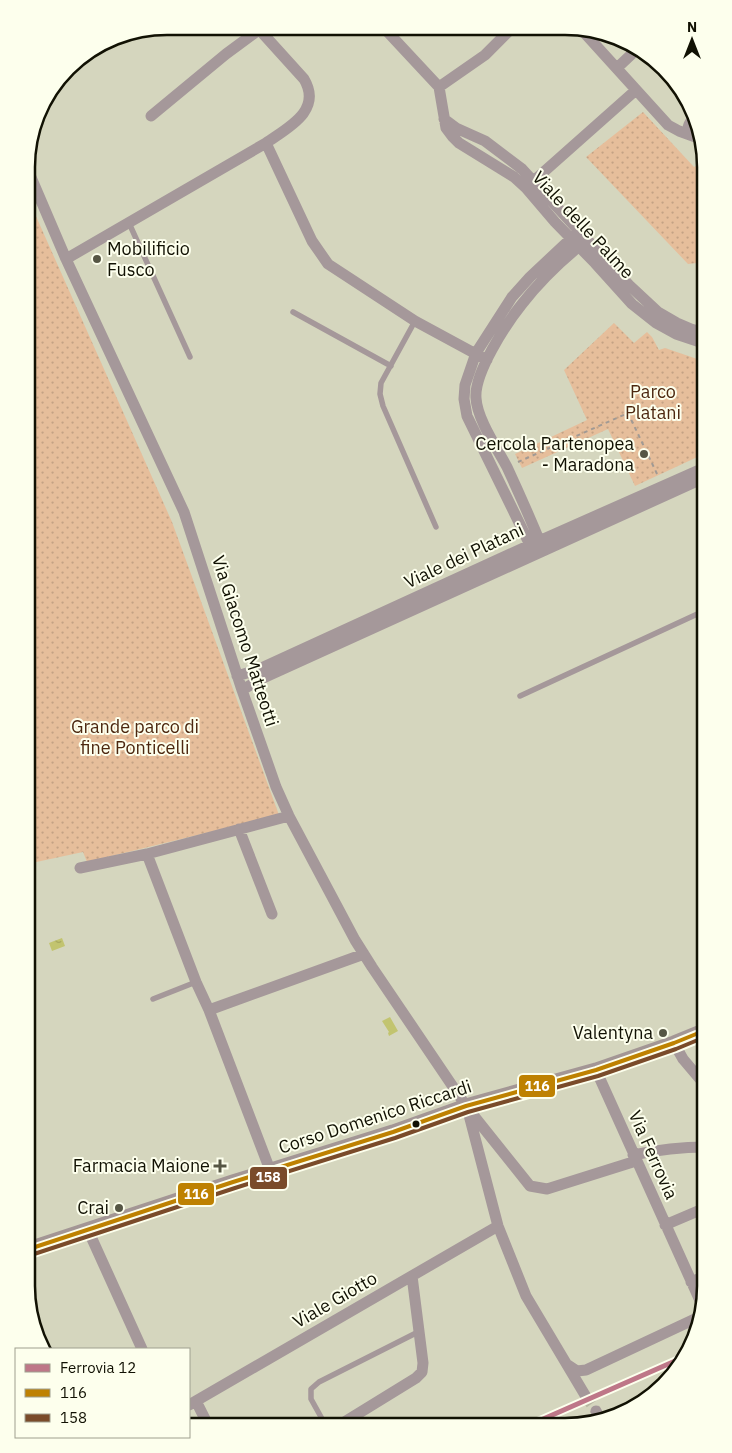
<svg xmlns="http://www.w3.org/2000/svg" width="732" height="1453" viewBox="0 0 732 1453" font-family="'IBM Plex Sans',sans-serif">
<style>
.park{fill:url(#park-dots)}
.water{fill:url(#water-ripples)}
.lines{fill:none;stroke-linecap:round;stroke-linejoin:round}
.street-tunnel{stroke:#b8b8a2;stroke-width:11;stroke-dasharray:11 5.5;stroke-linecap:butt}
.path{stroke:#a19a94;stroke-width:2;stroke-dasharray:4 4;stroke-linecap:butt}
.lane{stroke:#a5989a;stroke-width:5.5}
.street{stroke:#a5989a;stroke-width:11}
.secondary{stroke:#a39695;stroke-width:15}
.bus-1-casing{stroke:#fdffed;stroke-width:8}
.bus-2-casing{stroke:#fdffed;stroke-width:8}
.bus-1{stroke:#be8101;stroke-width:4}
.bus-2{stroke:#7a4b2a;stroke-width:4}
.rail-1-casing{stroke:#fdffed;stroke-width:9}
.rail-1{stroke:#be7788;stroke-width:5}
.poi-dot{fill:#565644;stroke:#fdffed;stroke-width:2}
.bus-dot{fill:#111103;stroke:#fdffed;stroke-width:2}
.labels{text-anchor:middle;stroke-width:4;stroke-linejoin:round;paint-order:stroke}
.street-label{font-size:18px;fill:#111103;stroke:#fdffed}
.poi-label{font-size:18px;fill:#111103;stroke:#fdffed;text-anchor:end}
.park-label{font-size:18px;fill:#4c270f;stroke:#fdffed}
.rim{fill:none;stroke:#111103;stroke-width:2.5}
.line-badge{stroke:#fdffed;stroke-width:2}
.badge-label{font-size:14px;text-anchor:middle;font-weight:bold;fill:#fff}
</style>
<defs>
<pattern id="park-dots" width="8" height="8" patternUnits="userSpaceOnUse" patternTransform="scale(1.25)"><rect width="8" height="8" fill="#e6be9b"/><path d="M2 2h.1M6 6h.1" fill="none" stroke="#c4a284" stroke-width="1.8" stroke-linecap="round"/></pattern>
<pattern id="water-ripples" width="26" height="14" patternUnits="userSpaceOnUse" patternTransform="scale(1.25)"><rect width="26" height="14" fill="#c2c46f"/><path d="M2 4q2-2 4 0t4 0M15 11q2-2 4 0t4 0" fill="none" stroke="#a6a75e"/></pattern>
</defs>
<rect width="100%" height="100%" fill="#d5d6be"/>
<!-- park -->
<path class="park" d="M643 112 694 167 705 161 706 262 688 264 586 157Z
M27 196 172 522 279 815 87 862 83 852 27 864Z
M614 323 634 343 647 332 652 337 659 350 665 348 706 362V453L635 486 608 429 522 468 515 454 587 420 564 370Z"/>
<!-- water -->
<path class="water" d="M62 938 65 946 52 951 49 943Z
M390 1017 398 1031 389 1036 388 1033 389 1032 382 1021Z"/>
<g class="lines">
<!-- street-tunnel -->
<path class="street-tunnel" d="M585 1395 596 1411"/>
<!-- path -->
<path class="path" d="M518 462 628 413 658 476"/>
<!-- lane -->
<path class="lane" d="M129 223 190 357
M293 312 391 366
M415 321 381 383 380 394 383 406 436 527
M520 696 706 610
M153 999 196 982
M326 1426 311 1399V1389L319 1382 420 1331"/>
<!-- street -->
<path class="street" d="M257 27 304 79C323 111 287 128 266 143
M384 28 439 87
M581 29 668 125 679 131 701 139
M617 68 636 50
M439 87 446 128 452 136 459 143 514 177 526 188 555 222 595 263 632 304 656 323 676 334 706 344
M439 87 485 55 512 28
M151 116 226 54 260 29
M444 119 456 128 485 141 522 169 629 285 658 312 677 323 691 329 706 333
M688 134C687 126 689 123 695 117
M27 168 66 259 184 512 242 690 276 787 289 816 330 893 355 940 372 967 466 1106 530 1186 547 1189 636 1161
M529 185 636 90
M66 259 266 143 312 241 328 264 415 321 487 360
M542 547C531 520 519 493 507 467 497 448 477 419 476 398 474 373 506 324 522 304 540 281 564 258 587 240
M533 551 467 416 464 399 465 385 476 353 512 297 530 277 579 231
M237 676 257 670 530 545 706 467
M242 690 261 679 706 477
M239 829 272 914
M147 854 196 982 209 1010 270 1170
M80 868 147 854 289 816
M702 890 706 888
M209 1010 364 954
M674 1043 683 1059 705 1085
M596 1070 702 1305
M468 1111 498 1226 526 1296 585 1395
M633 1155C657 1150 681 1147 705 1147
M665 1225 705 1208
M88 1230 142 1349
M691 1282 705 1276
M568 1365 577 1371 586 1370 697 1318
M196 1401 206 1421 211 1426
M189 1405 498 1226
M596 1411 601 1421
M338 1426 416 1378 422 1372 423 1363 412 1276"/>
<!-- secondary -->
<path class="secondary" d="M26 1250 233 1182 393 1132 466 1106 596 1070 674 1043 706 1030"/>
<defs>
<path id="bus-1" d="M26 1250 233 1182 393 1132 466 1106 596 1070 674 1043 706 1030"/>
<path id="bus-2" d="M28 1256 235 1188 395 1138 468 1112 598 1076 676 1049 705 1037"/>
</defs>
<!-- bus-1 casing -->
<use href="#bus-1" class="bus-1-casing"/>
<!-- bus-2 casing -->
<use href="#bus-2" class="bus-2-casing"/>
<!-- bus-1 -->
<use href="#bus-1" class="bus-1"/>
<!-- bus-2 -->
<use href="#bus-2" class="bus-2"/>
<defs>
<path id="rail-1" d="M525 1427 682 1358"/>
</defs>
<!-- rail-1 casing -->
<use href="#rail-1" class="rail-1-casing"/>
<!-- rail-1 -->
<use href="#rail-1" class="rail-1"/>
</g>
<!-- markers -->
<g class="poi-dot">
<circle cx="97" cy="259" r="5"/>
<circle cx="644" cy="454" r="5"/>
<circle cx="663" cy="1033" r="5"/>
<path d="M217.5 1158.5h5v5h5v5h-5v5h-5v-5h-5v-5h5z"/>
<circle cx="119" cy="1208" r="5"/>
</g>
<circle class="bus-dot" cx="416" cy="1124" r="4.5"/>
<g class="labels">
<!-- street labels -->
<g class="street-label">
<text transform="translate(583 225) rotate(47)" y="6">Viale delle Palme</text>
<text transform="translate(464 556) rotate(-25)" y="6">Viale dei Platani</text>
<text transform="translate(245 641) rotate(72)" y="6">Via Giacomo Matteotti</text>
<text transform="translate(375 1117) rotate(-18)" y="6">Corso Domenico Riccardi</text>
<text transform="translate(653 1155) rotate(66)" y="6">Via Ferrovia</text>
<text transform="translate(335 1300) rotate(-30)" y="6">Viale Giotto</text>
</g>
<!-- poi labels -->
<g class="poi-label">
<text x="107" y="255" text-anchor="start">Mobilificio<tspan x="107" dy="21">Fusco</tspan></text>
<text x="634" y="450">Cercola Partenopea<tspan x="634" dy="21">- Maradona</tspan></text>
<text x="653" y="1039">Valentyna</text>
<text x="210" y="1172">Farmacia Maione</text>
<text x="109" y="1214">Crai</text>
</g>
<!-- park labels -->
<g class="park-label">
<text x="653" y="398">Parco<tspan x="653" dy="21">Platani</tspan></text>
<text x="135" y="733">Grande parco di<tspan x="135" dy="21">fine Ponticelli</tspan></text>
</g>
</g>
<!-- crop -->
<path d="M0 0H732V1453H0ZM167 35H565A132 132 0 0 1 697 167V1286A132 132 0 0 1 565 1418H167A132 132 0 0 1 35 1286V167A132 132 0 0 1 167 35Z" fill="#fdffed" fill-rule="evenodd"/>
<path class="rim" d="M167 35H565A132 132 0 0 1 697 167V1286A132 132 0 0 1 565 1418H167A132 132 0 0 1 35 1286V167A132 132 0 0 1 167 35Z"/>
<g class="line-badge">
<rect x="518" y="1074" width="38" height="24" rx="5" fill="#be8101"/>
<rect x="249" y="1166" width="39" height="24" rx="5" fill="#7a4b2a"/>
<rect x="177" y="1182" width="38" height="24" rx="5" fill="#be8101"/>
</g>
<g class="badge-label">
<text x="537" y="1091">116</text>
<text x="268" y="1182">158</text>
<text x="196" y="1199">116</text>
</g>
<!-- legend -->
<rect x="15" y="1348" width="175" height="90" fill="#fdffed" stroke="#9fa08f"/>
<rect x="25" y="1364" width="25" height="8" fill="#be7788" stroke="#9fa08f"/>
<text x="60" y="1373" font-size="15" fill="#111103">Ferrovia 12</text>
<rect x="25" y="1389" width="25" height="8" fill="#be8101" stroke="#9fa08f"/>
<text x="60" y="1398" font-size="15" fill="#111103">116</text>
<rect x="25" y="1414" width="25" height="8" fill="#7a4b2a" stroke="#9fa08f"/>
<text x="60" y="1423" font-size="15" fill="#111103">158</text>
<!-- north arrow -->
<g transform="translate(692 40)" stroke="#fdffed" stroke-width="4" paint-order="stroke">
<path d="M0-4L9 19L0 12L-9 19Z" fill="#111103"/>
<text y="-8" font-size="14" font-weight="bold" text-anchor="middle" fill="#111103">N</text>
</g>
</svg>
